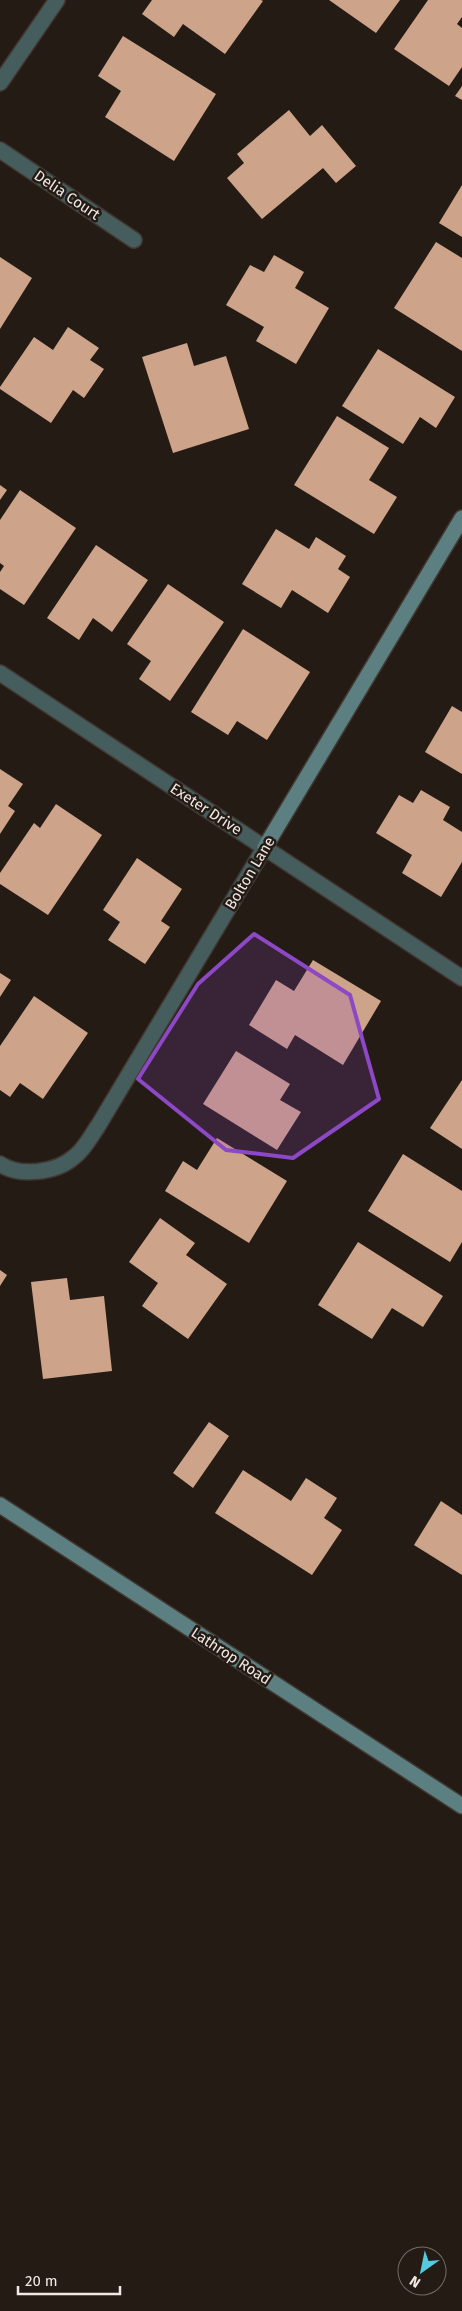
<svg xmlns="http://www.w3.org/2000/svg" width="462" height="2311" viewBox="0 0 462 2311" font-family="'Fira Sans',sans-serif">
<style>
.building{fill:#cda38a}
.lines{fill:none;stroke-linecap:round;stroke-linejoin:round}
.street-casing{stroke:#423832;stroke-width:18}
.secondary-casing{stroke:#423832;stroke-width:18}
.street{stroke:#465d5e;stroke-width:15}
.secondary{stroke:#5c8082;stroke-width:15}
.marked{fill:#8d48c5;fill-opacity:0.2;stroke:#8d48c5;stroke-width:4;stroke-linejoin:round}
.labels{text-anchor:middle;stroke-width:5;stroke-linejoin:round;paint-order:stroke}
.street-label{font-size:15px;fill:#f1e9e5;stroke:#251b15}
</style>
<rect width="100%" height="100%" fill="#251b15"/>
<!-- building -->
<path class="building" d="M152 0H261L263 1 225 54 183 24 174 37 142 14Z
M329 0H400L376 33Z
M428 0H462V17L457 24 462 28V67L449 86 394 49Z
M123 36 216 94 174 161 105 117 121 91 98 76Z
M462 86V100L455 96Z
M289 110 310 136 322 125 356 166 336 183 323 168 262 219 227 178 244 163 237 154Z
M462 185V237L439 223Z
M436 242 462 258V351L394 308Z
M274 255 304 272 295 288 329 308 296 364 256 341 264 327 226 305 250 265 264 272Z
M0 257 32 278 0 329Z
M68 327 99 348 90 360 104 369 84 398 73 390 51 423 0 389V387L34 337 53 350Z
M187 343 194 366 226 356 249 429 173 453 142 357Z
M378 349 455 397 436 428 420 417 403 444 342 406Z
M337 416 389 448 369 480 397 497 374 534 294 485Z
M0 485 7 490 0 500Z
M20 490 76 528 24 605 0 589V572L4 566 0 563V520Z
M276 529 309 549 316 537 346 556 338 569 350 577 328 613 292 590 281 608 242 584Z
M96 545 148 580 112 632 93 618 79 640 47 618Z
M168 584 224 622 170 701 139 679 151 661 127 644Z
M243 629 310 672 267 740 237 721 228 735 191 712Z
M452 706 462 712V774L425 752Z
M0 769 23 784 8 806 15 811 0 834Z
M421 790 450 807 443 820 462 832V862L441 897 402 873 412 855 376 833 399 795 413 803Z
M56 804 102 835 48 915 0 884V873L34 823 40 828Z
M137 858 182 889 161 921 170 927 145 964 108 940 120 922 103 910Z
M313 960 381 1001 343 1065 295 1035 287 1049 249 1025 276 980 294 991Z
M0 973 11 980 0 997Z
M34 996 88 1033 43 1099 20 1083 10 1097 0 1090V1046Z
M236 1051 290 1084 280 1100 301 1112 277 1150 203 1104Z
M462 1080V1149L430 1128Z
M217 1138 287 1181 249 1243 165 1191 183 1161 197 1170Z
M403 1154 462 1191V1242L450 1262 368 1211Z
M160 1218 195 1243 186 1255 227 1284 188 1339 142 1306 158 1283 129 1262Z
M358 1242 443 1296 423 1327 392 1308 372 1339 318 1305Z
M0 1270 7 1275 0 1286Z
M67 1278 70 1300 104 1296 112 1371 43 1379 31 1282Z
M209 1422 229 1436 193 1488 173 1473Z
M243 1470 291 1501 306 1478 337 1498 324 1518 342 1530 312 1575 215 1513Z
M441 1501 462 1515V1575L414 1545Z"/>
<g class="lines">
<defs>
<path id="street" d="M0 83 57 0
M0 150 134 240
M0 673 462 978
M0 1164C20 1177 56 1173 74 1157 84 1150 91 1136 98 1126L265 847"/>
<path id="secondary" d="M265 847 462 518
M0 1505 462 1806"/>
</defs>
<!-- street casing -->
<use href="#street" class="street-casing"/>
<!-- secondary casing -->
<use href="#secondary" class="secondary-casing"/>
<!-- street -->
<use href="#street" class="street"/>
<!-- secondary -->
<use href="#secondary" class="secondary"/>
</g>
<!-- marked area -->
<path class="marked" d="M254 934 350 995 379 1099 293 1158 226 1150 138 1079 198 984Z"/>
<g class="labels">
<!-- street labels -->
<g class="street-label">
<text transform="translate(67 195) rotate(34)" y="5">Delia Court</text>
<text transform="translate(206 809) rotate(33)" y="5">Exeter Drive</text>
<text transform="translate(250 873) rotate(-59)" y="5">Bolton Lane</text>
<text transform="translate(231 1656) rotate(33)" y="5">Lathrop Road</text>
</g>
</g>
<!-- north arrow -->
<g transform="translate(422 2271) rotate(213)"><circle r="24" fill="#251b15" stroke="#776d68"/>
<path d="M0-4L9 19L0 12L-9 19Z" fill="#55cadf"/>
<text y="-8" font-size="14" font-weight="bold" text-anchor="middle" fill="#f1e9e5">N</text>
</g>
<!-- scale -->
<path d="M18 2286v8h102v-8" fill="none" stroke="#f1e9e5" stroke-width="2.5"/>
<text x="25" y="2286" font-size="15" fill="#f1e9e5" stroke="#251b15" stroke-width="4" paint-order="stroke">20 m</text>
</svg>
